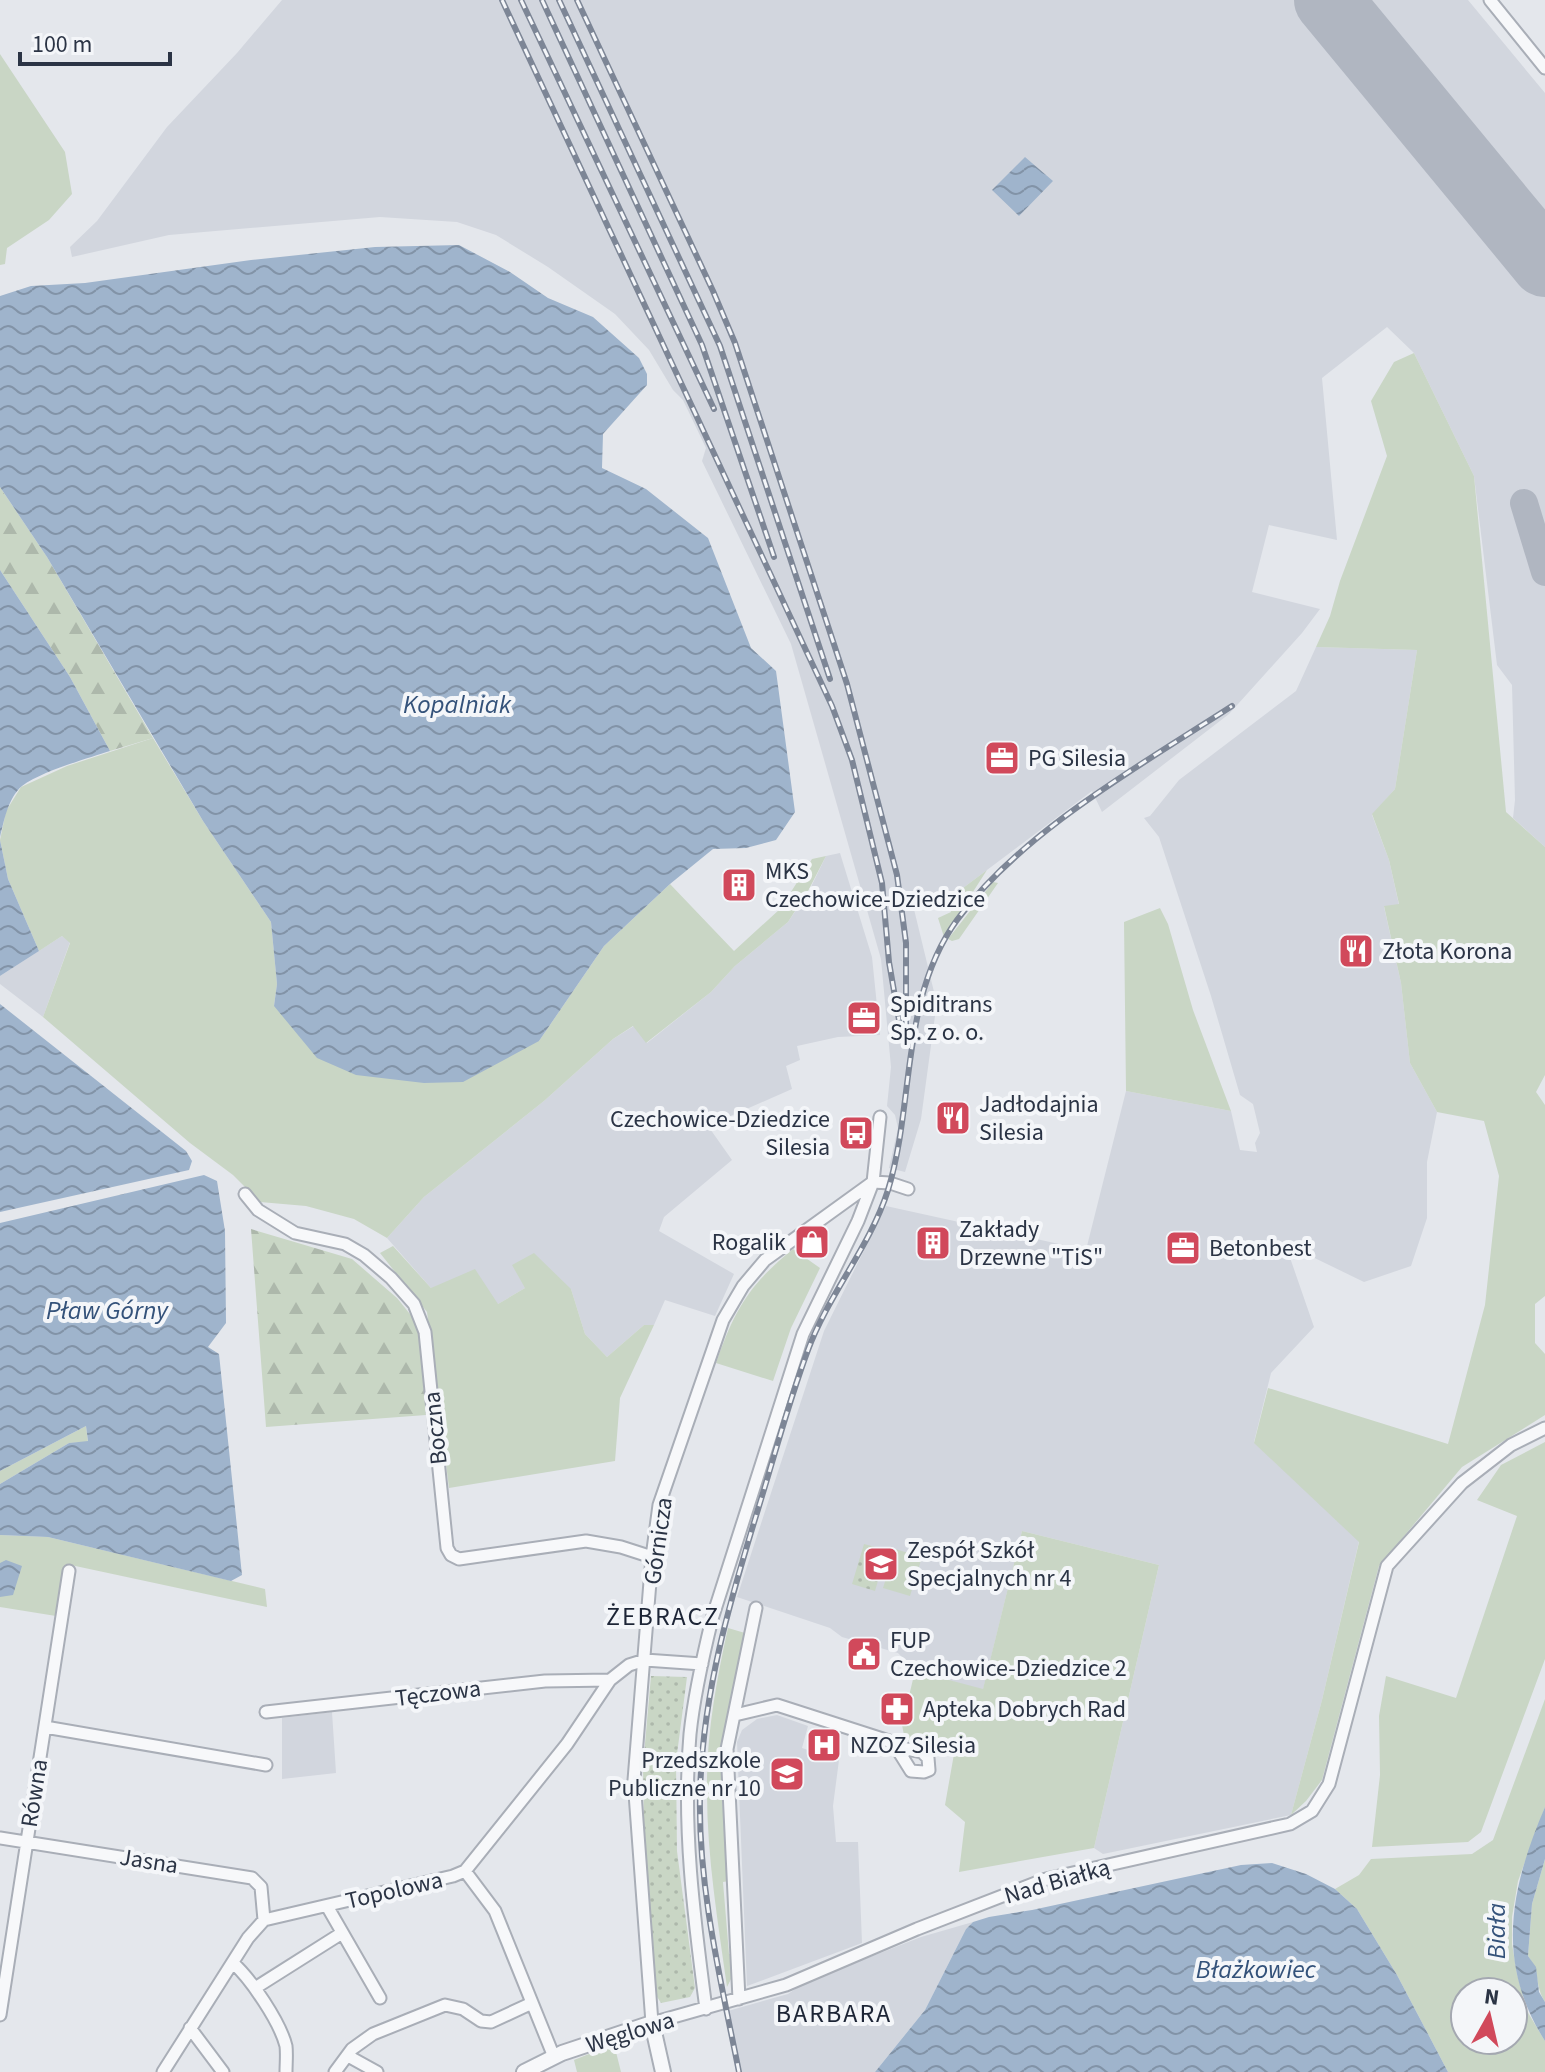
<svg xmlns="http://www.w3.org/2000/svg" width="1545" height="2072" viewBox="0 0 1545 2072" font-family="'Source Sans 3',sans-serif">
<style>
.built{fill:#d2d6de}
.green{fill:#c9d6c5;fill-rule:evenodd}
.forest{fill:url(#forest-firs)}
.park{fill:url(#park-dots)}
.water{fill:url(#water-waves)}
.lines{fill:none;stroke-linecap:round;stroke-linejoin:round}
.taxiway{stroke:#b0b6c1;stroke-width:28}
.runway{stroke:#b0b6c1;stroke-width:68}
.minor-casing{stroke:#a9aeb7;stroke-width:15}
.tertiary-casing{stroke:#a9aeb7;stroke-width:18}
.minor{stroke:#f7f8fa;stroke-width:11}
.tertiary{stroke:#f7f8fa;stroke-width:14}
.rail-casing{stroke:#7d8696;stroke-width:6}
.rail{stroke:#f4f6f9;stroke-width:3;stroke-dasharray:9;stroke-linecap:butt}
.labels{text-anchor:middle;stroke-width:8;stroke-linejoin:round;paint-order:stroke}
.poi-label{font-size:24px;fill:#2b3445;stroke:#f4f6f9;text-anchor:start}
.street-label{font-size:24px;fill:#2b3445;stroke:#f4f6f9}
.water-label{font-size:26px;font-style:italic;fill:#34527a;stroke:#f4f6f9}
.neighbourhood-label{font-size:26px;letter-spacing:2px;fill:#1d2536;stroke:#f4f6f9}
</style>
<defs>
<pattern id="forest-firs" width="22" height="20" patternUnits="userSpaceOnUse" patternTransform="scale(2)"><rect width="22" height="20" fill="#c9d6c5"/><path d="M5 1l3.5 6h-7zM16 11l3.5 6h-7z" fill="#adb8ab"/></pattern>
<pattern id="park-dots" width="8" height="8" patternUnits="userSpaceOnUse" patternTransform="scale(2)"><rect width="8" height="8" fill="#c9d6c5"/><path d="M2 2h.1M6 6h.1" fill="none" stroke="#adb8ab" stroke-width="1.8" stroke-linecap="round"/></pattern>
<pattern id="water-waves" width="16" height="10" patternUnits="userSpaceOnUse" patternTransform="scale(2)"><rect width="16" height="10" fill="#9fb4cc"/><path d="M0 5q4-4 8 0t8 0" fill="none" stroke="#8293a7"/></pattern>
</defs>
<rect width="100%" height="100%" fill="#e4e7ec"/>
<!-- built -->
<path class="built" d="M282 0H1468L1545 93V847L1513 818 1515 800 1512 685 1497 665 1474 476 1414 353 1387 327 1322 378 1337 540 1269 525 1252 592 1320 609 1302 633 1229 714 1102 812 1092 791 959 891 912 901 935 996V1016L921 1119 905 1172 889 1168 898 1128 895 1115 887 1106 891 1067 881 959 791 644 702 461 706 448 683 400 673 390 649 350 615 314 548 267 496 235 457 222 380 217 169 235 72 257 70 247 97 221 167 127 237 53Z
M1316 647 1417 650 1395 789 1372 815 1389 860 1399 905 1384 907 1401 983 1410 1063 1437 1112 1427 1162V1218L1411 1266 1364 1282 1292 1247 1287 1249 1314 1327 1271 1373 1254 1442 1359 1541 1322 1700 1291 1815 1103 1854 1094 1848 1159 1565 1022 1531 983 1690 915 1671 898 1653 842 1637 830 1628 737 1597 824 1331 886 1206 1086 1250 1126 1091 1231 1111 1240 1150 1257 1152 1255 1143 1260 1133 1253 1104 1240 1095 1211 996 1159 837 1144 818 1150 816 1179 780 1296 691Z
M840 853 872 957 880 1035 838 1037 797 1046 800 1060 786 1066 792 1089 708 1126 732 1160 664 1217 659 1231 734 1274 715 1316 665 1300 654 1325H644L607 1357 585 1334 571 1289 525 1288 498 1304 431 1288 387 1238 424 1197 544 1101 613 1039 634 1026 647 1043 711 992 735 966 788 922 809 891 826 856Z
M62 936 70 942 43 1017 0 984V976Z
M332 1712 336 1773 282 1779V1718Z
M777 1715 808 1726 802 1748 839 1760 833 1806 836 1842H858L862 1943 747 1986 737 1742 742 1730 757 1719Z
M973 1922 966 1929 925 2010 875 2072H741L728 2011 788 1994 804 1983 921 1937Z"/>
<!-- green -->
<path class="green" d="M0 54 65 152 72 194 49 220 7 248 5 264 0 265Z
M1414 353 1474 476 1506 812 1545 847V1075L1536 1092 1545 1105V1296L1535 1304V1343L1545 1354V1415L1462 1467 1379 1566 1322 1780 1306 1801 1291 1815 1322 1700 1359 1542 1254 1443 1268 1388 1448 1444 1485 1305 1499 1176 1484 1121 1437 1112 1410 1063 1401 983 1384 906 1399 904 1389 860 1372 814 1395 789 1417 650 1316 647 1330 616 1340 581 1387 456 1371 401 1394 362Z
M153 738 203 821 271 922 277 984 274 1006 539 1041 604 946 670 884 734 951 780 909 812 859 826 856 808 891 788 922 735 966 711 992 646 1043 633 1026 613 1039 544 1101 424 1197 387 1238 354 1219 306 1206 260 1202 233 1175 190 1143 43 1017 70 943 62 936 39 951 8 879 0 840 6 811 21 787 67 766Z
M987 870 944 937 938 918 951 912 949 904 935 907 933 896 959 891Z
M993 882 998 883 959 939 952 941 948 939Z
M1160 908 1168 924 1193 1010 1231 1111 1126 1091 1124 922Z
M393 1246 431 1288 475 1269 498 1304 525 1288 512 1265 534 1253 571 1289 585 1334 607 1357 644 1325H654L620 1398 615 1461 449 1488 427 1312 380 1253Z
M793 1249 820 1268 791 1328 773 1381 716 1363C735 1309 749 1285 793 1249Z
M86 1426 88 1442 69 1443 0 1484V1471Z
M1545 1442V1659L1481 1832 1468 1842 1372 1847 1380 1775 1379 1716 1386 1676 1456 1698 1517 1516 1477 1500 1501 1465Z
M1022 1531 1159 1565 1094 1848 959 1872 965 1822 945 1805 954 1754 905 1740 902 1725 915 1671 983 1689Z
M0 1535 48 1537 265 1589 267 1607 66 1564 56 1616 0 1607Z
M895 1549 922 1557 910 1596 883 1588Z
M728 1628 745 1633 727 1714 721 1788 729 1881 723 1882 729 1954H734L732 1977 727 1987C718 1922 707 1857 707 1792 706 1737 716 1682 728 1628Z
M1545 1699V1807L1518 1881 1512 1917V1944L1517 1974 1527 2011 1545 2041V2072H1448L1397 1975 1357 1909 1335 1889 1359 1875 1371 1859 1472 1854 1493 1840ZM1465 1992H1513V2040H1465Z
M1545 1859V2002C1535 1986 1540 1972 1528 1956L1532 1904Z
M614 2044 621 2072H577L574 2060Z"/>
<!-- forest -->
<path class="forest" d="M0 487 47 557 153 738 110 751 70 677 0 570Z
M251 1229 352 1259 397 1298 418 1324 426 1415 266 1427Z"/>
<!-- park -->
<path class="park" d="M864 1544 887 1550 875 1591 852 1584Z
M651 1676 687 1677 676 1762 677 1851 695 1988 690 1997 661 2003 654 1992 644 1830 643 1766Z"/>
<!-- water -->
<path class="water" d="M1025 157 1053 181 1019 216 992 190Z
M459 245 510 272 548 298 593 317 639 358 647 374V385L603 434 602 468 646 489 708 538 751 648 776 671 795 812 776 840 746 848 713 849 670 884 604 946 539 1041 463 1082 424 1083 356 1075 317 1058 274 1006 277 984 271 922 203 821 47 557 0 487V296L31 286 85 283 251 260 375 247Z
M0 570 70 677 110 751C86 759 42 771 22 786 8 798 4 821 0 837Z
M0 840 8 879 39 951 0 976Z
M0 1004 186 1151 192 1161 189 1170 0 1212Z
M204 1175 217 1181 225 1231 226 1323 208 1347 219 1354 242 1575 231 1581 48 1537 0 1535V1484L69 1443 88 1441 86 1426 0 1471V1223Z
M6 1560 22 1566 13 1595 0 1597V1563Z
M1545 1807V1859L1532 1904 1528 1956 1536 1967 1539 1992 1545 2002V2041C1495 1962 1510 1889 1545 1807Z
M1272 1863 1306 1874 1335 1889 1357 1909 1397 1975 1448 2072H875L925 2010 966 1929 973 1922 989 1917 1032 1910 1241 1865Z"/>
<g class="lines">
<!-- taxiway -->
<path class="taxiway" d="M1524 503 1545 572"/>
<!-- runway -->
<path class="runway" d="M1328 0 1545 263"/>
<defs>
<path id="minor" d="M1490 0 1545 68
M873 1182 765 1260 743 1286 723 1320 659 1505 652 1557 634 1780 652 2023 786 1985 917 1929 1046 1879 1290 1824 1312 1811 1329 1784 1387 1566 1462 1483 1511 1445 1545 1428
M873 1182 890 1183 908 1189
M245 1194 258 1210 295 1233 345 1244 364 1255 391 1278 414 1304 425 1332 447 1548 451 1555 459 1559 586 1541 621 1547 652 1557
M266 1712 545 1681 610 1680
M735 1715 777 1705 895 1743 896 1747 922 1752 928 1758 929 1770 924 1772 911 1771 896 1747
M45 1727 266 1765
M0 1838 252 1878 261 1887 264 1920
M465 1871 495 1911 554 2057
M327 1906 380 1998
M233 1963C251 1979 280 2022 286 2046 287 2054 286 2064 286 2072
M255 1988 342 1933
M739 1999 727 1749 756 1608
M706 2009C694 1918 682 1825 690 1734 694 1695 703 1656 712 1619L803 1334 858 1221 873 1182 880 1117
M0 2015 69 1571
M190 2028 223 2072
M348 2056 377 2072
M163 2072 248 1938 264 1920 453 1876 465 1871 567 1744 610 1680 629 1665 645 1660 702 1664
M335 2072 352 2049 373 2034 445 2005 463 2009 481 2021 491 2022 532 2003"/>
<path id="tertiary" d="M524 2072 562 2053 652 2023 663 2072"/>
</defs>
<!-- minor casing -->
<use href="#minor" class="minor-casing"/>
<!-- tertiary casing -->
<use href="#tertiary" class="tertiary-casing"/>
<!-- minor -->
<use href="#minor" class="minor"/>
<!-- tertiary -->
<use href="#tertiary" class="tertiary"/>
<defs>
<path id="rail" d="M502 0 832 706 852 760 882 883 889 962 899 1020
M521 0 714 409
M542 0 702 345 774 557
M559 0 720 346 830 679
M577 0 713 291 735 343 847 684 897 875 906 943V1031
M739 2072C721 1981 698 1888 700 1795 702 1694 730 1601 759 1506 775 1454 789 1401 808 1350 829 1293 870 1247 888 1190 915 1102 900 998 957 920 1021 832 1141 765 1232 706"/>
</defs>
<!-- rail casing -->
<use href="#rail" class="rail-casing"/>
<!-- rail -->
<use href="#rail" class="rail"/>
</g>
<!-- icons -->
<defs>
<symbol id="office-square" viewBox="-11 -11 22 22"><rect x="-9" y="-9" width="18" height="18" rx="4" fill="#d1495b" stroke="#f4f6f9"/><path d="M-6-3h4V-5.5h4V-3h4V5H-6ZM-1-4.5V-3h2v-1.5ZM-6 0V1H6V0Z" fill="#fff"/></symbol>
<symbol id="building-square" viewBox="-11 -11 22 22"><rect x="-9" y="-9" width="18" height="18" rx="4" fill="#d1495b" stroke="#f4f6f9"/><path d="M-4-6H4V6H1V3H-1V6H-4ZM-2.5-4.3h1.7v1.8h-1.7ZM.8-4.3h1.7v1.8H.8ZM-2.5-1h1.7V.8h-1.7ZM.8-1h1.7V.8H.8Z" fill="#fff"/></symbol>
<symbol id="restaurant-square" viewBox="-11 -11 22 22"><rect x="-9" y="-9" width="18" height="18" rx="4" fill="#d1495b" stroke="#f4f6f9"/><path d="M-5-6h1v4h1v-4h1v4h1v-4h1v5L-1.5 .5V6h-2V.5L-5-1ZM5-6V6H3V1.5H1.5Q1.5-4 5-6Z" fill="#fff"/></symbol>
<symbol id="bus-square" viewBox="-11 -11 22 22"><rect x="-9" y="-9" width="18" height="18" rx="4" fill="#d1495b" stroke="#f4f6f9"/><path d="M-5-6H5V4H4V6H2V4H-2V6H-4V4H-5ZM-3.5-4V0h7V-4ZM-3.5 1.2v1.5H-2V1.2ZM2 1.2v1.5H3.5V1.2Z" fill="#fff"/></symbol>
<symbol id="shop-square" viewBox="-11 -11 22 22"><rect x="-9" y="-9" width="18" height="18" rx="4" fill="#d1495b" stroke="#f4f6f9"/><path d="M-5-2.5h2.3a2.7 3.5 0 0 1 5.4 0H5L5.5 6h-11ZM-1.5-2.5h3a1.5 2.3 0 0 0-3 0Z" fill="#fff"/></symbol>
<symbol id="school-square" viewBox="-11 -11 22 22"><rect x="-9" y="-9" width="18" height="18" rx="4" fill="#d1495b" stroke="#f4f6f9"/><path d="M0-5L7-2L0 1L-7-2ZM-4 1L0 2.5L4 1V4Q0 6-4 4Z" fill="#fff"/></symbol>
<symbol id="civic-square" viewBox="-11 -11 22 22"><rect x="-9" y="-9" width="18" height="18" rx="4" fill="#d1495b" stroke="#f4f6f9"/><path d="M-.6-6.5H3V-4.5H.6V-3L4-1V1h2V6H-6V1h2V-1L-.6-3ZM-1.2 2.5V6h2.4V2.5Z" fill="#fff"/></symbol>
<symbol id="pharmacy-square" viewBox="-11 -11 22 22"><rect x="-9" y="-9" width="18" height="18" rx="4" fill="#d1495b" stroke="#f4f6f9"/><path d="M-2-6h4v4h4v4h-4v4h-4v-4h-4v-4h4Z" fill="#fff"/></symbol>
<symbol id="hospital-square" viewBox="-11 -11 22 22"><rect x="-9" y="-9" width="18" height="18" rx="4" fill="#d1495b" stroke="#f4f6f9"/><path d="M-5-5h3v3.5h4V-5h3V5h-3V1.5h-4V5h-3Z" fill="#fff"/></symbol>
</defs>
<g fill-rule="evenodd">
<use href="#office-square" x="982" y="738" width="40" height="40"/>
<use href="#building-square" x="719" y="865" width="40" height="40"/>
<use href="#restaurant-square" x="1336" y="931" width="40" height="40"/>
<use href="#office-square" x="844" y="998" width="40" height="40"/>
<use href="#restaurant-square" x="933" y="1098" width="40" height="40"/>
<use href="#bus-square" x="836" y="1113" width="40" height="40"/>
<use href="#shop-square" x="792" y="1222" width="40" height="40"/>
<use href="#building-square" x="913" y="1223" width="40" height="40"/>
<use href="#office-square" x="1163" y="1228" width="40" height="40"/>
<use href="#school-square" x="861" y="1544" width="40" height="40"/>
<use href="#civic-square" x="844" y="1634" width="40" height="40"/>
<use href="#pharmacy-square" x="877" y="1689" width="40" height="40"/>
<use href="#hospital-square" x="804" y="1725" width="40" height="40"/>
<use href="#school-square" x="767" y="1754" width="40" height="40"/>
</g>
<g class="labels">
<!-- poi labels -->
<g class="poi-label">
<text x="1028" y="766">PG Silesia</text>
<text x="765" y="879">MKS<tspan x="765" dy="28">Czechowice-Dziedzice</tspan></text>
<text x="1382" y="959">Złota Korona</text>
<text x="890" y="1012">Spiditrans<tspan x="890" dy="28">Sp. z o. o.</tspan></text>
<text x="979" y="1112">Jadłodajnia<tspan x="979" dy="28">Silesia</tspan></text>
<text x="830" y="1127" text-anchor="end">Czechowice-Dziedzice<tspan x="830" dy="28">Silesia</tspan></text>
<text x="959" y="1237">Zakłady<tspan x="959" dy="28">Drzewne "TiS"</tspan></text>
<text x="786" y="1250" text-anchor="end">Rogalik</text>
<text x="1209" y="1256">Betonbest</text>
<text x="907" y="1558">Zespół Szkół<tspan x="907" dy="28">Specjalnych nr 4</tspan></text>
<text x="890" y="1648">FUP<tspan x="890" dy="28">Czechowice-Dziedzice 2</tspan></text>
<text x="923" y="1717">Apteka Dobrych Rad</text>
<text x="850" y="1753">NZOZ Silesia</text>
<text x="761" y="1768" text-anchor="end">Przedszkole<tspan x="761" dy="28">Publiczne nr 10</tspan></text>
</g>
<!-- street labels -->
<g class="street-label">
<text transform="translate(435 1428) rotate(-96)" y="8">Boczna</text>
<text transform="translate(658 1541) rotate(-82)" y="8">Górnicza</text>
<text transform="translate(438 1693) rotate(-7)" y="8">Tęczowa</text>
<text transform="translate(34 1793) rotate(-81)" y="8">Równa</text>
<text transform="translate(149 1861) rotate(9)" y="8">Jasna</text>
<text transform="translate(1057 1881) rotate(-16)" y="8">Nad Białką</text>
<text transform="translate(394 1890) rotate(-13)" y="8">Topolowa</text>
<text transform="translate(630 2032) rotate(-17)" y="8">Węglowa</text>
</g>
<!-- water labels -->
<g class="water-label">
<text x="457" y="713">Kopalniak</text>
<text x="107" y="1319">Pław Górny</text>
<text transform="translate(1496 1931) rotate(-90)" y="9">Biała</text>
<text x="1256" y="1978">Błażkowiec</text>
</g>
<!-- neighbourhood labels -->
<g class="neighbourhood-label">
<text x="663" y="1625">ŻEBRACZ</text>
<text x="834" y="2022">BARBARA</text>
</g>
</g>
<!-- north arrow -->
<g transform="translate(1489 2016) rotate(8)"><circle r="38" fill="#f4f6f9" stroke="#a4a8b1" stroke-width="2"/>
<path d="M0-6L14 30L0 20L-14 30Z" fill="#d1495b"/>
<text y="-12" font-size="22" font-weight="bold" text-anchor="middle" fill="#2b3445">N</text>
</g>
<!-- scale -->
<path d="M20 52v12h150v-12" fill="none" stroke="#2b3445" stroke-width="4"/>
<text x="32" y="52" font-size="24" fill="#2b3445" stroke="#f4f6f9" stroke-width="6" paint-order="stroke">100 m</text>
</svg>
